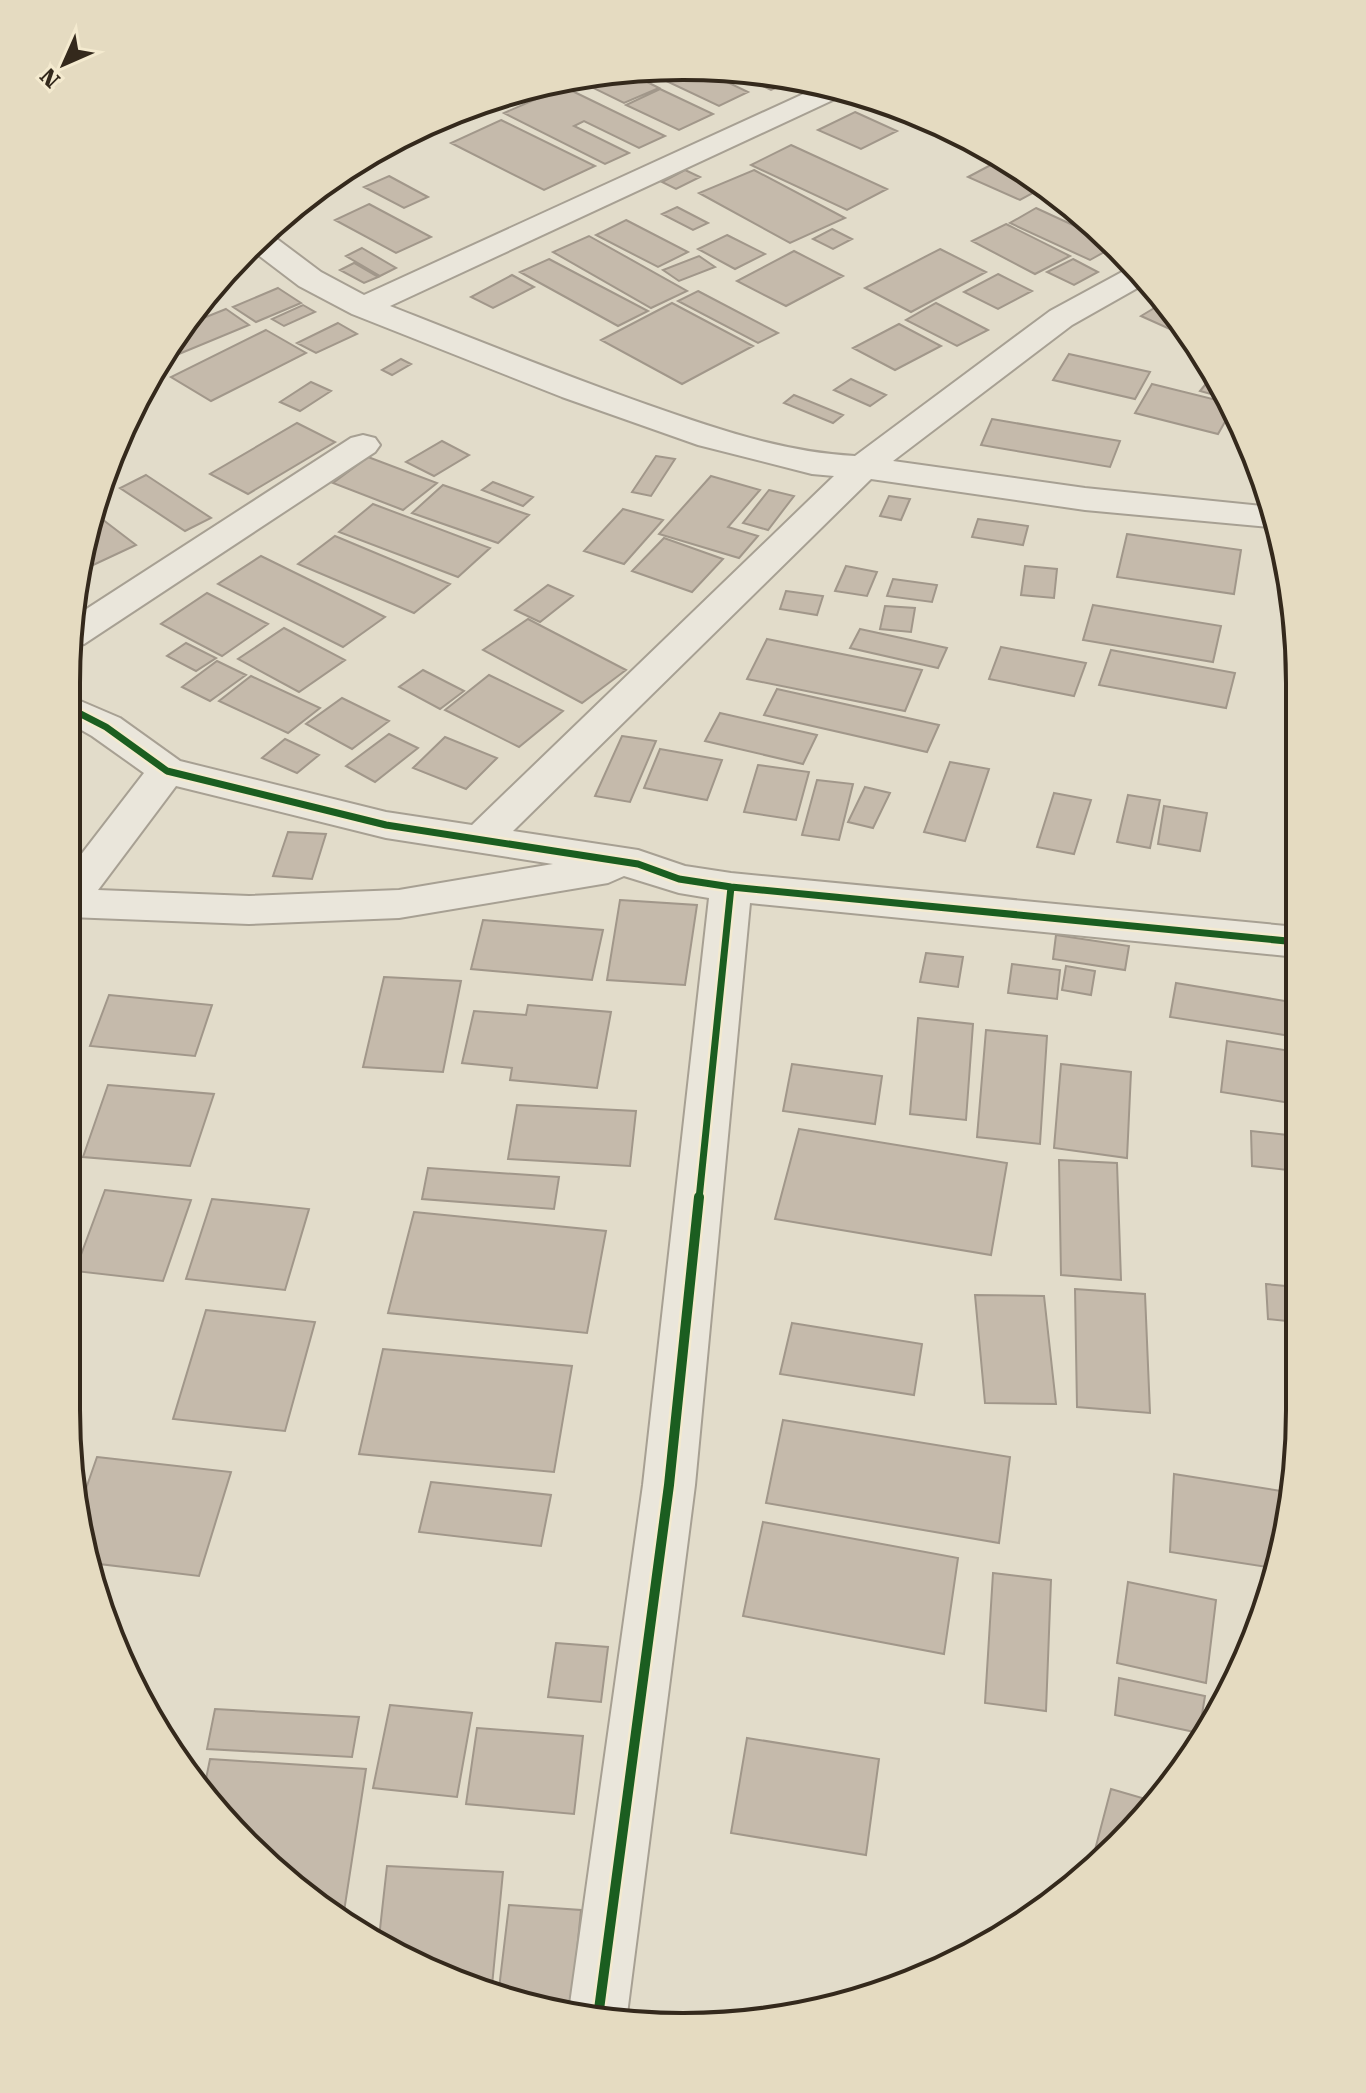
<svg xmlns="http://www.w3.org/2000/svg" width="1366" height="2093" viewBox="0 0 1366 2093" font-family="'Roboto Serif',serif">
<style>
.building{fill:#c5baab;stroke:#a1978a;stroke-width:2}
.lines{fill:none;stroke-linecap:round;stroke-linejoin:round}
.minor-casing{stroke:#a7a093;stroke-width:4}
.minor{fill:#eae6db;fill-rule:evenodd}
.cycleway-far1-casing{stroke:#f4eacf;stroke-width:12}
.cycleway-casing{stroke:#f4eacf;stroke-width:15}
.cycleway-far1{stroke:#1b5e20;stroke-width:7}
.cycleway{stroke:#1b5e20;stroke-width:10}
.rim{fill:none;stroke:#34291c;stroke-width:4}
</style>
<rect width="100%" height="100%" fill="#e2dcca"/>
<!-- building -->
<path class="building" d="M644 67 700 69 748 92 719 106 641 69Z
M624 70 659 88 624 103 577 80Z
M729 70 763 71 796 79 771 90Z
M564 87 665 136 639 148 584 121 574 126 629 153 605 164 504 113Z
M660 89 713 114 679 130 626 105Z
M488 100 496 104 463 118 454 113Z
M855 112 897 131 861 149 818 130Z
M501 120 595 166 544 190 451 143Z
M791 145 887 189 847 210 751 165Z
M1004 158 1044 187 1020 200 968 177Z
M685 170 700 177 676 189 662 182Z
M754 170 845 218 790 243 699 193Z
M389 176 428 197 404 208 364 187Z
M369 204 431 237 396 253 335 220Z
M677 207 708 223 693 230 662 214Z
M1036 208 1112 243 1115 246 1090 260 1010 223Z
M626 220 688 252 658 267 596 235Z
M1006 224 1070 256 1035 274 972 241Z
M832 229 852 239 833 249 813 239Z
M727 235 765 254 735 269 698 249Z
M589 236 687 291 651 308 553 252Z
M362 248 396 268 380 276 346 256Z
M940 249 986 272 911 312 865 288Z
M794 251 843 276 786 306 737 281Z
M699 256 715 267 679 281 663 270Z
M549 259 648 311 618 326 520 272Z
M1073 259 1098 272 1074 285 1047 272Z
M354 263 378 277 364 283 340 270Z
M998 274 1032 291 998 309 964 292Z
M512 275 534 287 493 308 471 297Z
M278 288 301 303 256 322 233 307Z
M698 291 778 333 758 343 678 301Z
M1166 301 1172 307 1192 339 1141 316Z
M672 303 753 346 682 384 601 340Z
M936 303 988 330 957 346 906 320Z
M303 305 315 312 284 326 272 319Z
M226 309 249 325 162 361 186 325Z
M338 323 357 334 316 353 297 343Z
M899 324 941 346 895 370 853 348Z
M266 330 306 353 211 401 171 377Z
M1069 354 1150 372 1135 399 1053 380Z
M401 359 411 364 392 375 382 370Z
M1214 374 1229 399 1200 391Z
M851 379 886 395 870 406 834 390Z
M311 382 331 391 300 411 280 402Z
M1152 384 1233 404 1234 406 1218 434 1135 413Z
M794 395 843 415 833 423 784 403Z
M992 419 1120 441 1110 467 981 445Z
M297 423 335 442 248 494 210 474Z
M442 441 469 455 434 476 406 462Z
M656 456 675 459 651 496 632 492Z
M368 457 437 483 403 510 333 483Z
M146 475 211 518 185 531 120 488Z
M711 476 760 490 728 527 758 536 739 558 659 534Z
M493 482 533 497 523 506 482 490Z
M443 485 529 515 498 543 412 513Z
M769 490 794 496 768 530 743 523Z
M889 496 910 499 901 520 880 516Z
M373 504 490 548 458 577 339 532Z
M623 509 663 520 624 564 584 551Z
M98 516 136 545 91 566 84 560Z
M978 519 1028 526 1023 545 972 537Z
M1127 534 1241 550 1234 594 1117 577Z
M335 536 450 584 414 613 298 564Z
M664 538 723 559 692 592 632 571Z
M261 556 385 617 343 647 218 584Z
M846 566 877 572 867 596 835 591Z
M1025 566 1057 569 1054 598 1021 595Z
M893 579 937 585 932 602 887 596Z
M548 585 573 596 540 622 515 610Z
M786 591 823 596 817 615 780 609Z
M207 593 268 624 222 656 161 624Z
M1093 605 1221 626 1213 662 1083 640Z
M885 606 915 608 911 632 880 629Z
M528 619 626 670 582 703 483 650Z
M284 628 345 660 299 692 238 659Z
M860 629 947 648 938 668 850 648Z
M767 639 922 670 905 711 747 679Z
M186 643 216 658 196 671 167 656Z
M1001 647 1086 663 1074 696 989 679Z
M1111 650 1235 673 1226 708 1099 685Z
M217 661 246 675 210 701 182 687Z
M423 670 464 691 440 709 399 687Z
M489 675 563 711 519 747 445 710Z
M251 676 320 708 288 733 219 701Z
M777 689 939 725 927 752 764 715Z
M342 698 389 721 352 749 306 724Z
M720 713 817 735 803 764 705 741Z
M389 734 418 748 375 782 346 766Z
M622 736 656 741 630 802 595 796Z
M445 737 497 758 466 789 413 768Z
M285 739 319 755 297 773 262 758Z
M660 749 722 760 707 800 644 788Z
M950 762 989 769 965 841 924 832Z
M758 765 809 772 796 820 744 812Z
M817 780 853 784 839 840 802 835Z
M865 787 890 793 873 828 848 822Z
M1054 793 1091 800 1074 854 1037 847Z
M1128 795 1160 800 1150 848 1117 842Z
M1164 806 1207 813 1200 851 1158 844Z
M288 832 326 834 312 879 273 876Z
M620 900 697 905 685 985 607 980Z
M483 920 603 930 592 980 471 969Z
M1056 935 1129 946 1125 970 1053 959Z
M926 953 963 957 958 987 920 982Z
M1012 964 1060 970 1057 999 1008 993Z
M1066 966 1095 971 1091 995 1062 990Z
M384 977 461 981 443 1072 363 1067Z
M1176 983 1297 1003V1037L1170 1017Z
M109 995 212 1005 195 1056 90 1046Z
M528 1005 611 1012 597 1088 510 1080 512 1068 462 1063 474 1011 526 1015Z
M918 1018 973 1024 966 1120 910 1114Z
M986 1030 1047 1036 1040 1144 977 1137Z
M1227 1041 1297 1052V1104L1221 1092Z
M792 1064 882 1076 875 1124 783 1111Z
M1061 1064 1131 1072 1127 1158 1054 1148Z
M108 1085 214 1094 190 1166 83 1157Z
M517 1105 636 1111 630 1166 508 1159Z
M799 1129 1007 1163 991 1255 775 1219Z
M1251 1131 1296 1136V1171L1252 1166Z
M1059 1160 1117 1163 1121 1280 1061 1275Z
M428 1168 559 1177 554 1209 422 1199Z
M105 1190 191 1200 163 1281 75 1271Z
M212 1199 309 1209 285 1290 186 1279Z
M414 1212 606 1231 587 1333 388 1313Z
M1266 1284 1296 1287V1322L1268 1319Z
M1075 1289 1145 1294 1150 1413 1077 1407Z
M975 1295 1044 1296 1056 1404 985 1403Z
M206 1310 315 1322 285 1431 173 1419Z
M792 1323 922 1344 914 1395 780 1374Z
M383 1349 572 1366 554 1472 359 1454Z
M783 1420 1010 1457 999 1543 766 1503Z
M97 1457 231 1472 199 1576 91 1563 81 1503Z
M1174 1474 1294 1493 1274 1568 1170 1552Z
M431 1482 551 1495 541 1546 419 1532Z
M763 1522 958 1558 944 1654 743 1616Z
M993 1573 1051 1580 1046 1711 985 1703Z
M1128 1582 1216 1600 1206 1683 1117 1663Z
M556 1643 608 1647 601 1702 548 1697Z
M1119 1678 1205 1696 1199 1733 1115 1715Z
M390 1705 472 1713 457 1797 373 1788Z
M215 1709 359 1717 352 1757 207 1749Z
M477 1728 583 1736 574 1814 466 1804Z
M747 1738 879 1759 866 1855 731 1833Z
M210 1759 366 1769 343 1918 307 1899 204 1789Z
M1111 1789 1156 1802 1147 1816 1091 1865Z
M387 1866 503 1872 491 1996 379 1938Z
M509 1905 581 1910 571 2011 498 1997Z"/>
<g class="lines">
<defs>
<path id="minor" d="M823 85 850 92 390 306C476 340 561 374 648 405 716 429 783 452 855 456L1050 311 1133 266 1148 282 1072 325 893 461 1085 488 1273 507 1280 528 1085 510 871 479 513 831 638 850 685 866 731 873 1297 927V957L750 903 695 1485 626 2022 569 2011 643 1485 709 898 679 893 624 876 608 883 399 918 249 924 69 917 70 869 144 773 92 736 71 724V697L120 718 180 761 386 812 472 825 834 476 812 474 698 445 562 397 352 314 299 286 249 248 266 233H269L321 272 364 295ZM176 786 386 838 553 864 399 890 249 896 98 890Z
M363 435 375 438 380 445 375 452 84 644 71 647V619L351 438Z"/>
</defs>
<!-- minor casing -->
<use href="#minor" class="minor-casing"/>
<!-- minor -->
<use href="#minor" class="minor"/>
<defs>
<path id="cycleway-far1" d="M71 709 106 727 167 771 386 825 638 864 679 879 731 887 1297 942
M699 1199 731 887"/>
<path id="cycleway" d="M598 2017 669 1485 699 1197"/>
</defs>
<!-- cycleway-far1 casing -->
<use href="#cycleway-far1" class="cycleway-far1-casing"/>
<!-- cycleway casing -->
<use href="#cycleway" class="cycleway-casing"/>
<!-- cycleway-far1 -->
<use href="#cycleway-far1" class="cycleway-far1"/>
<!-- cycleway -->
<use href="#cycleway" class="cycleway"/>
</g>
<!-- crop -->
<path d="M0 0H1366V2093H0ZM683 80H683A603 603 0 0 1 1286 683V1410A603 603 0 0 1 683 2013H683A603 603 0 0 1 80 1410V683A603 603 0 0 1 683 80Z" fill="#e5dbc1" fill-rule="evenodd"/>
<path class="rim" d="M683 80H683A603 603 0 0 1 1286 683V1410A603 603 0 0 1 683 2013H683A603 603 0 0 1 80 1410V683A603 603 0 0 1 683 80Z"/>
<!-- north arrow -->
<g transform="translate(64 64) rotate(225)" stroke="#f4eacf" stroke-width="6" paint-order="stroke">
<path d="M0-6L14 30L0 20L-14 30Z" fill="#34291c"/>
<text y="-12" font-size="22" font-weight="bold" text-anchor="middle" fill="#34291c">N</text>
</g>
</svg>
